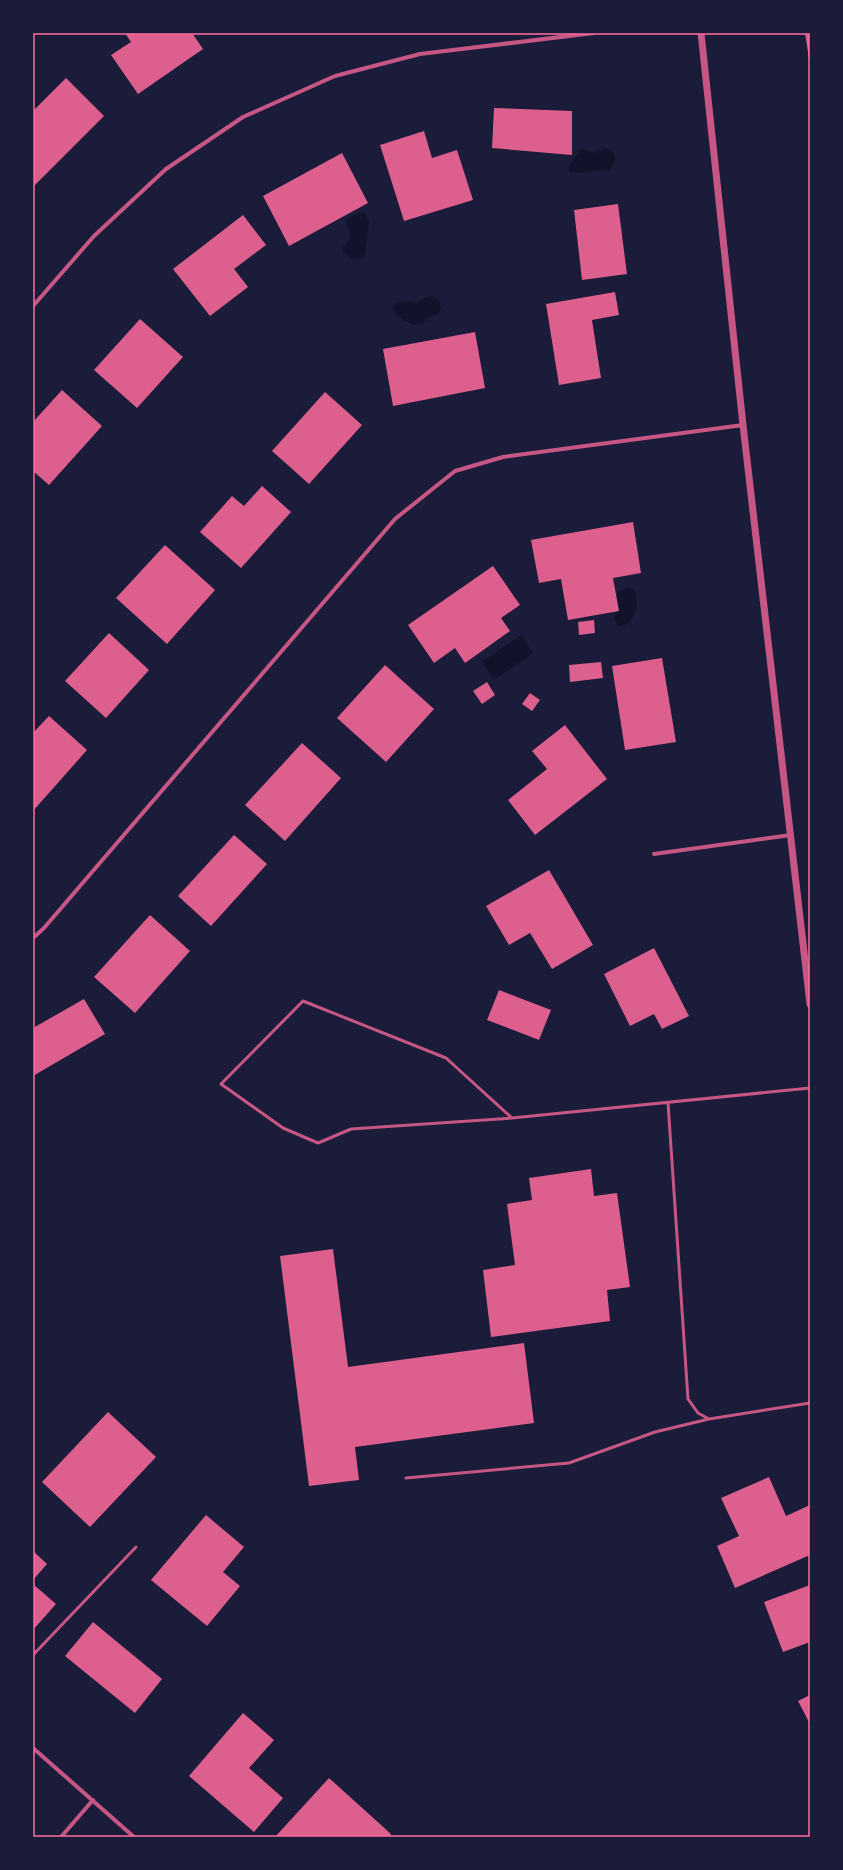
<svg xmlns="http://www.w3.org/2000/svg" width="843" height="1870" viewBox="0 0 843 1870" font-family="'Open Sans',sans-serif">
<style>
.water{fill:#12122b}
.building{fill:#dd5f8e}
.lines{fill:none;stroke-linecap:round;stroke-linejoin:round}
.service{stroke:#c65784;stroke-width:3}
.minor{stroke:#c65784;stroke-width:4}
.tertiary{stroke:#c65784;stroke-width:7}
.neatline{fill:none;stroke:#ff6b9d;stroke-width:1.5}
</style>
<rect width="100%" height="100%" fill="#1b1b3a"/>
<!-- water -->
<path class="water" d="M605 148 612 150C617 159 614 163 609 171 605 171 602 170 599 170 589 171 578 176 569 170V166L580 150 584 149 594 153Z
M359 213 365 214 369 222 365 254 363 258 352 259 342 250C343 245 348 244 350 239 353 230 345 227 346 219Z
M431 296 439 300 441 308 438 314 428 318 423 324 413 325C406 320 398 319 394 312L393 308C399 298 406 302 416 303L426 297Z
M629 587 634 590C641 601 635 627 619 626L614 619 619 608 617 596 619 591Z
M521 635 533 653 494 680 482 662Z"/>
<!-- building -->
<path class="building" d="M125 33H192L203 49 138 94 111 55 131 42Z
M805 33H810V59H809Z
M66 78 104 116 33 187V111Z
M494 108 572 111V155L492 148Z
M424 131 432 158 457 150 473 200 404 221 380 145Z
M342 153 368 203 289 246 263 196Z
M618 204 627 274 582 280 574 210Z
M243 215 266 245 234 269 248 287 210 316 173 269Z
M615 292 619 315 592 320 601 378 559 385 546 304Z
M140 319 183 357 137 408 94 370Z
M475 332 485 388 393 406 383 349Z
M62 390 102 426 49 485 33 471V422Z
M325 392 362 425 309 484 272 451Z
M262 486 291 512 241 568 200 532 232 496 244 506Z
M633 522 641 573 613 578 619 611 568 620 561 579 539 583 531 540Z
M165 545 215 590 167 644 116 598Z
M493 566 520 605 501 618 510 631 465 663 455 648 434 663 408 625Z
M594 620 595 633 579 635 578 622Z
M109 633 149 670 106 718 65 681Z
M662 658 676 742 625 750 612 666Z
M601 662 603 678 570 682 569 665Z
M385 665 434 709 386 762 337 718Z
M487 682 495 695 482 704 473 691Z
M530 693 540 700 532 711 522 704Z
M49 716 87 750 33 811V733Z
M565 725 607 779 535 835 508 800 547 769 532 751Z
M302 743 341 778 285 841 245 805Z
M234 835 267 864 211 926 178 896Z
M549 870 593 945 552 969 530 933 509 945 486 906Z
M150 915 190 951 135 1013 94 977Z
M654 948 689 1016 662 1029 654 1014 630 1026 604 974Z
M499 990 551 1010 539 1040 487 1020Z
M84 999 105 1034 33 1076V1028Z
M591 1169 594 1196 617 1193 630 1287 607 1290 610 1321 491 1337 483 1270 515 1265 507 1204 532 1200 529 1178Z
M333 1249 348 1367 524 1343 534 1423 355 1447 359 1480 309 1486 280 1256Z
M108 1412 156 1457 90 1527 42 1482Z
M769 1477 786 1516 810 1505V1555L735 1588 717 1546 739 1536 721 1498Z
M206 1515 244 1547 223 1572 240 1586 207 1626 151 1580Z
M33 1551 47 1564 33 1580Z
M33 1584 56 1604 33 1630Z
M810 1585V1642L783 1652 764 1602Z
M93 1622 162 1679 135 1713 65 1656Z
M810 1695V1724L798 1701Z
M243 1713 274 1740 249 1768 283 1798 254 1832 189 1776Z
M329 1778 391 1834 389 1837H275Z"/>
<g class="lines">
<!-- service -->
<path class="service" d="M668 1103 688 1399 698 1413 709 1419 810 1403
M512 1118 446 1058 303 1001 221 1084 283 1128 318 1143 351 1129 512 1118 810 1088
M406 1478 569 1463 655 1432 709 1419
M33 1655 136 1547"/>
<!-- minor -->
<path class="minor" d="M33 306 94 236 166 169 243 117 335 76 420 54 594 33
M654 854 791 835
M33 938 44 928 395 519 455 471 503 457 743 425
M33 1748 134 1837
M61 1837 93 1800"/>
<!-- tertiary -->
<path class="tertiary" d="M701 33 743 425 810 1004"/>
</g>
<!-- border -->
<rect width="843" height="1870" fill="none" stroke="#1b1b3a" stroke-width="68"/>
<rect x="34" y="34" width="775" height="1802" class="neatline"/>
</svg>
